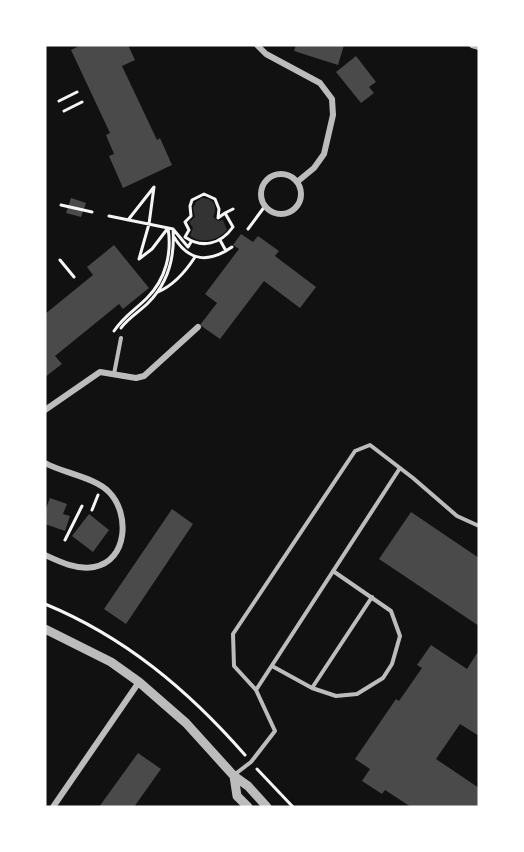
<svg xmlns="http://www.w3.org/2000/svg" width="524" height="852" viewBox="0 0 524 852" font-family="'Roboto Condensed',sans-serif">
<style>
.water{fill:#333}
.building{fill:#4a4a4a}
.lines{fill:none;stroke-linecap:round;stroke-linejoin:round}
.path{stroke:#f5f5f5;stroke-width:3}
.service{stroke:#bcbcbc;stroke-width:4}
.minor{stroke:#bcbcbc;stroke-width:6}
.tertiary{stroke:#bcbcbc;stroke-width:9}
</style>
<rect width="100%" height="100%" fill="#111"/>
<!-- water -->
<path class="water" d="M202 198C214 198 218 207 213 217L218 221 223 220 227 230C217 241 202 244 190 236L193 228 189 222 195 217 193 208 196 202Z"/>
<!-- building -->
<path class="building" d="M81 45H128L135 60 122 66 157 140 160 138 172 165 123 188 109 156 114 154 106 135 110 133 71 50Z
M296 45H344L338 65 294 51Z
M356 56 376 82 369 87 374 93 361 103 336 72Z
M71 198 86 203 81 217 66 213Z
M241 234 253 242 258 236 279 251 275 256 316 287 300 308 264 281 220 339 200 325 217 303 205 294 239 249 233 245Z
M114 245 149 288 123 309 119 304 55 356 62 364 45 377V314L93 275 87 267Z
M50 498 67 504 63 514 70 516 65 531 45 524V511Z
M172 509 193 524 126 624 104 609Z
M411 512 479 558V626L379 559Z
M89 514 109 530 93 552 72 536Z
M431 645 467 669 479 650V736L460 724 436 759 479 788V807H411L385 790 382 794 362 781 370 769 355 759 396 699 399 701 422 668 417 665Z
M138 753 161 769 134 807H99Z"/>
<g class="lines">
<!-- path -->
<path class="path" d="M59 101 77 92
M64 111 82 102
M61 205 92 212
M225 213 218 218 219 209 215 199 204 194 192 200 190 206 191 216 185 222 189 230 185 237C202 249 221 244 233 227L225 213 233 209
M109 216 173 229 188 247 191 242
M248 229 265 206
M174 237C189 262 209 263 232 247
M220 240 226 251
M60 260 74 277
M158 292C174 285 186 271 195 257
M121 328C128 318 139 312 148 303 168 283 175 256 173 229
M114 331C124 316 135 310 147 298 166 279 172 253 168 228L152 249 139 259 149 224 154 187 128 220
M92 510 98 495
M65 540 82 506
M45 604C125 637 188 690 245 755
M257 769 293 807"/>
<!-- service -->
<path class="service" d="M114 374 121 338
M272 666 312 688 372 597
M312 688 336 696 357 694 383 678 392 664 400 636 391 611 333 571
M256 690 400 468
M234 775 251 762 275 731 256 690 234 666 233 634 355 451 370 445 413 478 457 516 479 526"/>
<!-- minor -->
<path class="minor" d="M257 45 266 54 320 83 332 99 333 115 324 154 314 168 297 182
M472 45 479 47
M261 194a20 20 0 1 1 40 0a20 20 0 1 1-40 0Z
M45 410 100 372 136 378 144 376 198 327
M45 463C63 473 94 477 109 492 130 513 128 561 94 567 77 570 60 562 45 555
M53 807 139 682"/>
<!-- tertiary -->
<path class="tertiary" d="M45 629 111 662 139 682 186 723 234 776 248 786 267 807
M234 776 237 796 248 807"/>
</g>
<!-- border -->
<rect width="524" height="852" fill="none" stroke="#ffffff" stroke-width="93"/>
</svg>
